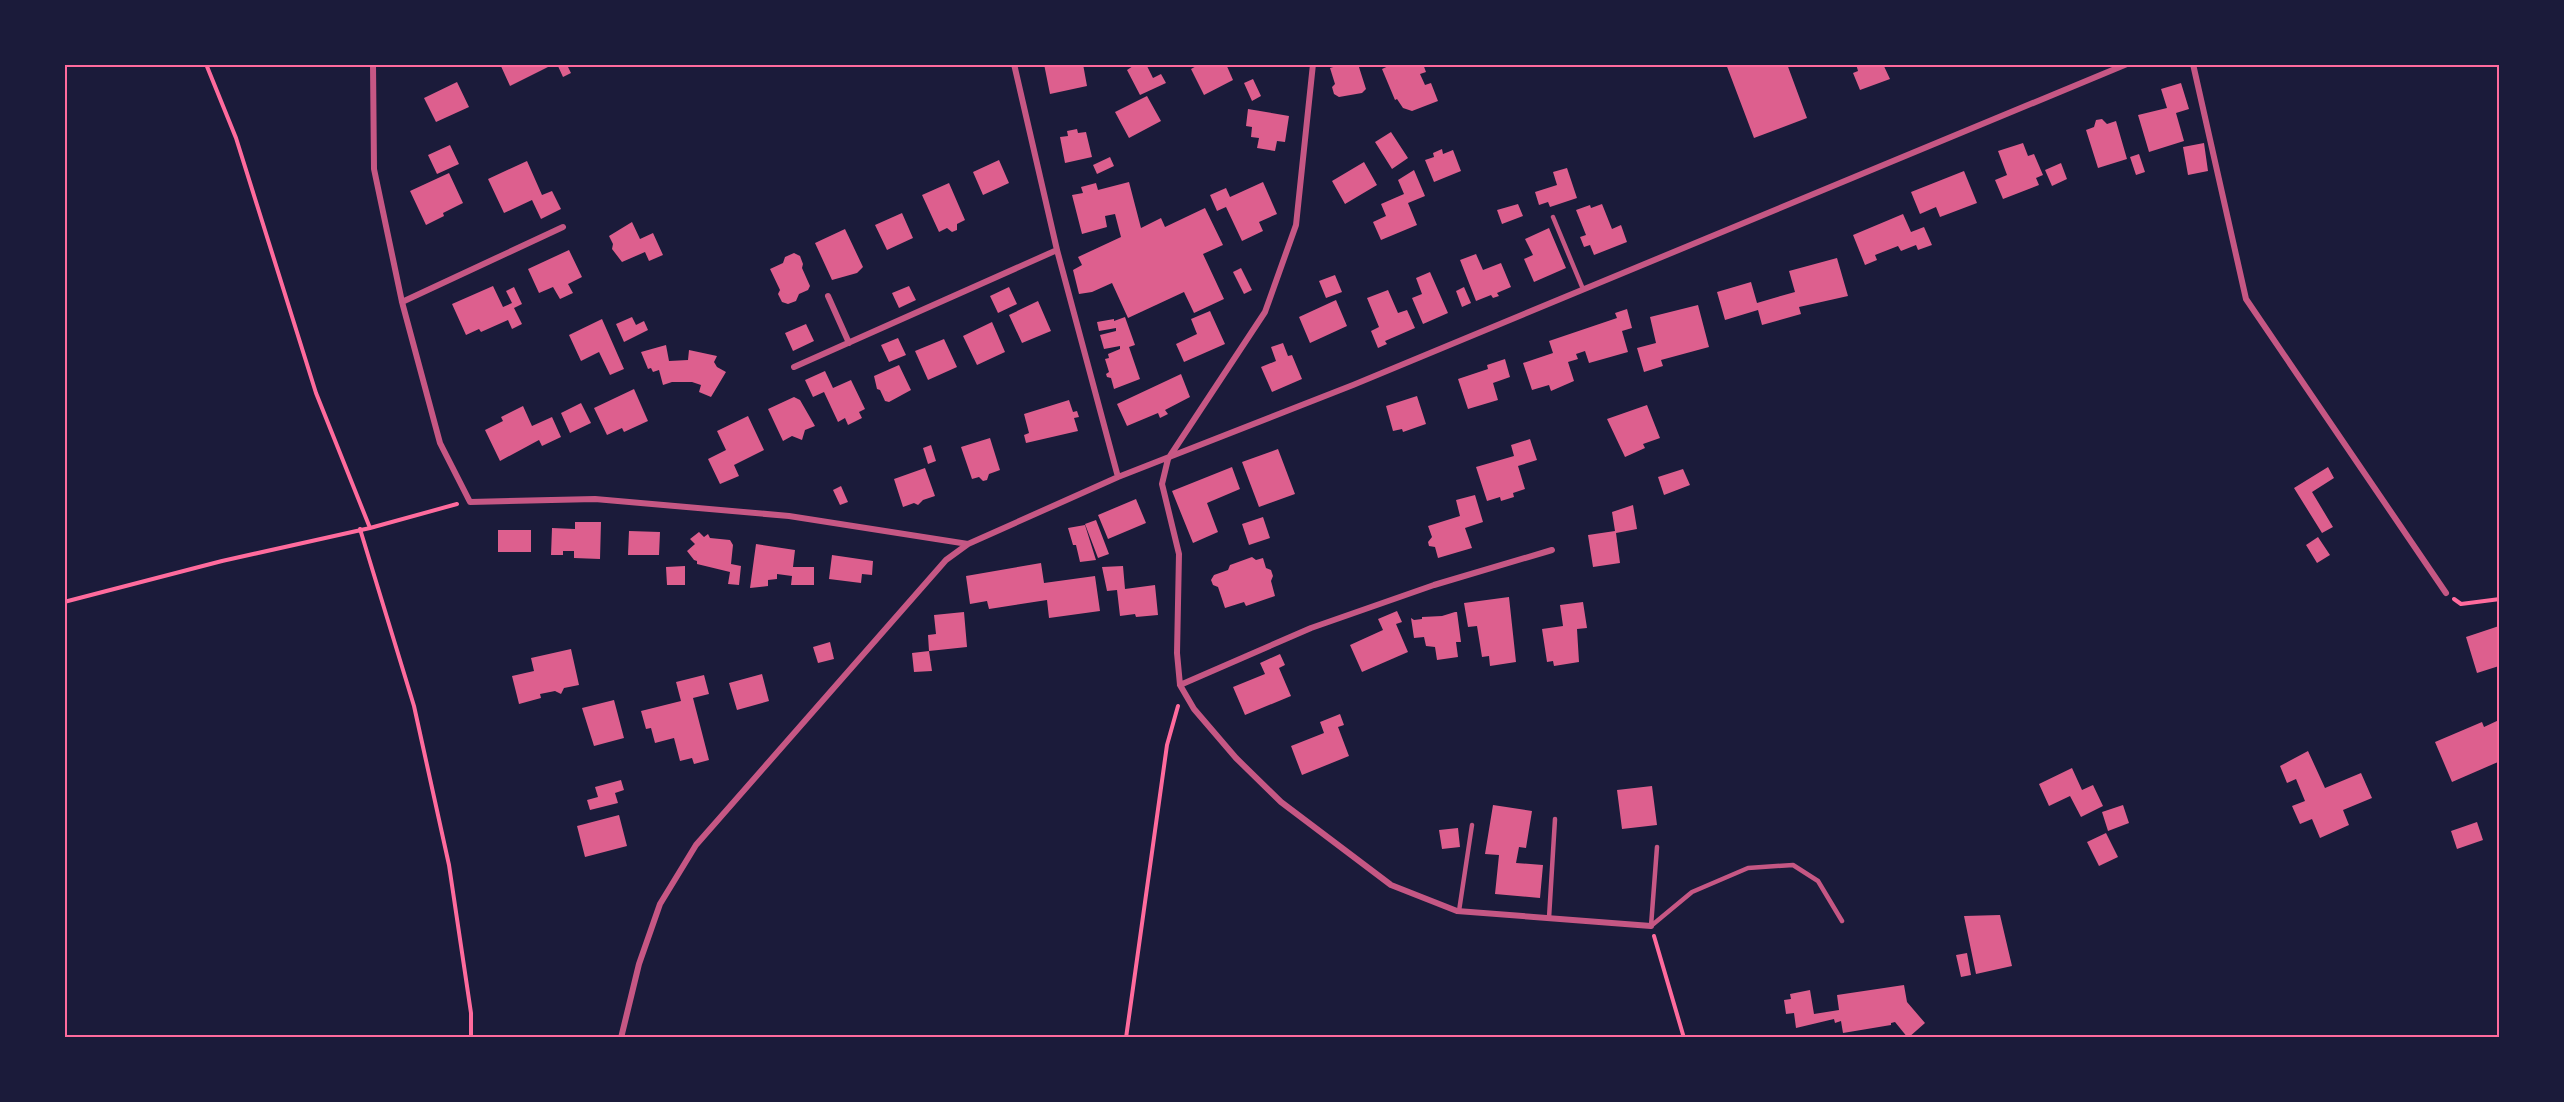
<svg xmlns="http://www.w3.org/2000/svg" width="2564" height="1102" viewBox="0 0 2564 1102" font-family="'Nunito Sans',sans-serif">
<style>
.building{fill:#dd5f8e}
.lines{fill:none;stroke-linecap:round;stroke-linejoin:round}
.path{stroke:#ff6b9d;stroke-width:4}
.service{stroke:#c65784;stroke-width:4.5}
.minor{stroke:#c65784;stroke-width:6}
.neatline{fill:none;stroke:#ff6b9d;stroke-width:2}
</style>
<rect width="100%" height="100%" fill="#1b1b3a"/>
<!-- building -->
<path class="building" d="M500 64H546L548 67 510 86Z
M557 64H573L568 67 571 73 563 77Z
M1044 64H1083L1087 86 1050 94Z
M1136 64H1146L1153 78 1161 74 1166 83 1140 95 1127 70Z
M1200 64H1226L1233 80 1204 95 1191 69Z
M1343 64H1358L1366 89 1362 93 1339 97 1334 94 1332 87 1335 84 1330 68Z
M1393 64H1423L1426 72 1420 74 1425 85 1431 83 1438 101 1412 111 1403 108 1397 99 1395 100 1382 69Z
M1726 64H1787L1807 118 1754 138Z
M1856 64H1883L1890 79 1860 90 1853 73 1858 71Z
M1253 79 1261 96 1252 101 1244 83Z
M457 82 469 107 436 122 424 98Z
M2181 83 2189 109 2176 113 2184 141 2149 152 2138 115 2167 108 2161 89Z
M1147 96 1161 121 1129 138 1115 112Z
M1248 109 1289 116 1285 142 1277 141 1275 151 1257 148 1259 138 1251 137 1252 127 1246 126Z
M2102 119 2107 124 2116 121 2127 159 2098 168 2086 130 2094 127 2096 120Z
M1077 129 1078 133 1086 132 1092 157 1065 163 1060 137 1068 136 1067 131Z
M1391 132 1408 158 1392 169 1375 142Z
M2023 143 2028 156 2034 154 2043 175 2036 178 2039 185 2003 199 1995 180 2007 175 1998 151Z
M2204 143 2208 171 2188 175 2183 147Z
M450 145 459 164 437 174 428 155Z
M1442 149 1443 154 1453 150 1461 171 1434 182 1425 160 1434 157 1433 153Z
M2139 154 2145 172 2136 175 2130 157Z
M1110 157 1114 166 1097 174 1093 165Z
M999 160 1009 183 983 195 973 172Z
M527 161 542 195 552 191 561 209 541 219 532 200 504 213 488 179Z
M1364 162 1377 185 1345 204 1332 181Z
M2061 163 2067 179 2052 186 2045 170Z
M1567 168 1577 198 1550 207 1548 202 1539 205 1535 192 1557 185 1553 172Z
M1414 170 1425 196 1408 203 1417 225 1381 240 1373 222 1386 216 1381 204 1404 194 1398 180Z
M1964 171 1977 203 1940 217 1936 207 1920 214 1911 192Z
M449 173 463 203 443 213 444 216 426 225 410 191Z
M1129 182 1141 228 1161 218 1165 227 1205 208 1223 245 1203 254 1224 299 1194 313 1184 292 1128 318 1112 283 1092 292 1079 294 1073 270 1082 265 1078 257 1121 237 1115 214 1105 216 1107 227 1082 234 1072 195 1083 193 1081 187 1096 183 1098 190Z
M1263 182 1277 214 1259 222 1263 231 1242 241 1226 207 1217 211 1210 195 1226 188 1230 197Z
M949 183 965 220 957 224V230L952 232 947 228 939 232 922 195Z
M1518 204 1523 216 1502 224 1497 210Z
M1602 204 1612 229 1621 225 1627 242 1594 255 1590 245 1584 247 1580 237 1586 235 1576 210 1590 205 1591 208Z
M902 213 913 238 887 250 875 225Z
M1903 214 1911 232 1924 227 1932 245 1918 250 1916 245 1901 251 1898 246 1875 255 1877 260 1865 265 1853 235Z
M632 222 640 239 653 233 663 255 649 261 645 252 622 262 612 249 613 244 609 236Z
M1549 228 1566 268 1534 282 1524 259 1533 255 1525 239Z
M845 229 863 267 857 273 832 280 815 243Z
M569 250 582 277 568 284 573 293 560 299 553 287 539 293 528 269Z
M794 253 800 256 803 264 802 268 810 286 808 290 799 294 796 301 788 304 782 302 778 294 780 290 770 269 783 263 785 257Z
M1476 254 1483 270 1501 263 1511 287 1497 293 1499 296 1493 298 1491 295 1476 301 1460 260Z
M1837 258 1848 296 1799 307 1801 314 1762 325 1758 310 1725 320 1717 292 1751 282 1757 303 1774 298 1795 292 1789 271Z
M1241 268 1252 290 1244 294 1233 272Z
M1430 272 1448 313 1423 324 1412 298 1422 294 1416 278Z
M1335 275 1342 292 1326 298 1319 281Z
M493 286 503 307 512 303 506 291 514 287 522 304 514 308 522 324 512 329 508 320 481 332 479 329 466 335 452 304Z
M909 286 916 300 899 308 892 293Z
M1009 287 1017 304 998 313 990 296Z
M1464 287 1471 303 1462 307 1456 291Z
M1388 290 1398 313 1407 310 1415 328 1385 341 1387 344 1378 348 1371 331 1379 327 1367 298Z
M1336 300 1347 326 1310 343 1299 317Z
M1038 301 1051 331 1022 343 1009 315Z
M1698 305 1709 347 1661 360 1663 366 1644 372 1637 348 1656 343 1650 317Z
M1627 309 1632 328 1622 331 1628 352 1589 363 1585 351 1576 354 1578 359 1568 362 1574 381 1551 391 1549 385 1532 390 1523 363 1553 353 1549 341 1617 318 1615 313Z
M1210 311 1225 344 1184 362 1176 344 1197 334 1191 319Z
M632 317 636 325 644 321 648 330 624 342 616 324Z
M1125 317 1135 345 1129 347 1140 379 1114 389 1111 378 1107 377 1106 374 1109 372 1105 359 1109 358 1108 354 1120 349V346L1104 349 1100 335 1116 331V328L1099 331 1097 322 1114 319V321Z
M602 319 624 369 610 375 599 352 581 361 569 335Z
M992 322 1005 352 977 365 963 336Z
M806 324 814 341 793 351 785 333Z
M898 338 906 355 889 362 881 345Z
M944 339 957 367 928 380 915 351Z
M1283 343 1288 356 1292 355 1302 379 1272 392 1261 367 1276 361 1271 347Z
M666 345 669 361 688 360 689 350 717 356 714 362 717 367 726 372 711 397 699 392 701 385 692 382H672L663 385 659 370 653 372 651 368 648 369 641 352Z
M1505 359 1510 377 1493 383 1498 400 1468 409 1458 379 1488 369 1487 365Z
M899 365 911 390 889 402 885 401 880 390 877 389 874 376Z
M825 371 833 388 851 380 865 409 859 412 862 418 848 425 845 418 838 422 824 392 813 397 805 380Z
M1181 374 1190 397 1165 410 1168 414 1160 418 1158 413 1127 426 1117 404Z
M634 389 648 421 624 432 622 428 607 435 594 408Z
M1417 396 1426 424 1403 432 1402 429 1393 431 1386 406Z
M794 397 800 400 815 426 805 430 802 440 792 436 783 441 768 409Z
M1069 400 1073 412 1077 411 1079 417 1074 418 1078 431 1026 443 1024 435 1029 433 1024 414Z
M581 403 591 423 570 433 561 413Z
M1647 405 1660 438 1643 444 1645 448 1625 457 1607 419Z
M523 406 532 426 552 417 561 437 542 446 539 440 500 461 485 430 503 421 501 417Z
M748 416 764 450 734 465 739 476 720 484 708 459 726 450 717 431Z
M990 438 1000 470 989 474 987 480 983 481 979 477 972 479 961 447Z
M1530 439 1537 460 1518 466 1525 489 1513 493 1514 497 1501 501 1500 497 1487 501 1476 467 1514 456 1511 445Z
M931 445 936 461 928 464 923 448Z
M1278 449 1295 494 1259 507 1242 462Z
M1232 467 1240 489 1207 503 1218 532 1193 543 1172 491Z
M2328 467 2334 478 2312 492 2333 527 2322 533 2294 488Z
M925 468 935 496 923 500 918 505 914 503 903 507 894 479Z
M1683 469 1690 485 1664 495 1658 477Z
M841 486 848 502 840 505 833 490Z
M1475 495 1483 522 1465 528 1472 548 1438 558 1435 547 1429 546 1428 542 1432 537 1428 526 1460 516 1456 500Z
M1136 499 1146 523 1108 539 1098 515Z
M1633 505 1637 529 1616 533 1620 563 1593 567 1588 535 1615 531 1612 512Z
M1263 517 1270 538 1249 545 1242 524Z
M1096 520 1109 554 1098 558 1085 524Z
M575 522H601L600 559 574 558V551H563V555H551L552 528 575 529Z
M1085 525 1096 560 1080 562 1076 545H1073L1068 528Z
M498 530H531V552H498Z
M629 531 660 532 659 555H628Z
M699 532 704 537 708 534 710 538 730 540 733 545 731 564 741 566 739 585 728 584 730 572 697 564V561L694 560 687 551 695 544 690 539Z
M2318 537 2330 555 2317 563 2306 545Z
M756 544 795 550 793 567H814V585H791L792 576 777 574V579L768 580V586L750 588Z
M832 555 873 561 872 575 862 574 861 583 829 579Z
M1252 557 1256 560 1263 558 1266 568 1271 570 1273 576 1271 581 1275 596 1246 606 1244 602 1225 608 1218 587 1213 585 1211 580 1214 575 1228 570 1230 565Z
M1041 563 1044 583 1095 576 1100 611 1049 618 1047 600 989 609 987 601 970 604 966 576Z
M685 566V585H667L666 567Z
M1123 566 1125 589 1155 585 1158 615 1136 617 1135 614 1120 616 1117 590 1107 591 1102 567Z
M1509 597 1516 662 1490 666 1489 656 1482 657 1477 626 1468 627 1464 603Z
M1583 602 1587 628 1577 629 1579 662 1554 666 1553 661 1547 662 1542 629 1563 626 1560 605Z
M1397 611 1402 622 1396 624 1408 652 1362 672 1350 645 1383 630 1378 619Z
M964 612 967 647 929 651 932 671 914 672 912 653 929 651 928 635 936 634 934 615Z
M1455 612H1457L1461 642H1456L1458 657 1437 660 1435 647 1426 646 1424 637 1414 638 1411 618 1414 620 1422 619V617L1442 616Z
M2499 626V666L2477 673 2466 637Z
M830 642 834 659 818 663 813 647Z
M571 649 579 685 564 688 561 694 555 691 540 694 541 698 519 704 512 676 534 671 531 658Z
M1280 654 1285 665 1279 668 1291 696 1245 715 1233 687 1265 674 1260 663Z
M762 674 769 701 737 710 729 683Z
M704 675 709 694 693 698 709 760 694 764 692 758 680 761 674 738 655 743 651 728 646 729 641 711 681 701 676 682Z
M614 700 624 738 594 746 582 708Z
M1340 714 1344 725 1338 727 1349 756 1302 775 1291 746 1324 733 1320 722Z
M2499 720 2498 762 2452 782 2435 742 2482 722 2484 727Z
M2308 751 2325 788 2361 773 2372 798 2343 810 2349 825 2320 838 2312 819 2300 824 2292 806 2305 801 2296 779 2287 783 2280 766Z
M2072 768 2082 790 2093 785 2103 806 2081 817 2070 796 2049 806 2039 784Z
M621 780 624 790 615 793 618 803 590 810 587 800 598 797 595 787Z
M1652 786 1657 825 1622 829 1617 790Z
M1493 805 1532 811 1526 848 1519 847 1516 863 1543 865 1540 898 1495 894 1499 855 1485 854Z
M2123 805 2129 823 2108 831 2102 812Z
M619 815 627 846 585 857 577 826Z
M2477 822 2483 840 2457 849 2451 831Z
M1458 828 1460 847 1442 849 1439 830Z
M2106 833 2118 857 2099 866 2087 842Z
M2000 915 2012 966 1976 974 1964 916Z
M1967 953 1971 975 1961 977 1956 955Z
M1904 985 1907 1002 1925 1023 1908 1038 1895 1022 1891 1023V1025L1843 1033 1841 1021 1835 1023 1834 1019 1796 1028 1794 1013 1786 1014 1784 1000 1791 999 1790 994 1810 990 1814 1014 1839 1010 1837 995Z"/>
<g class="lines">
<!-- path -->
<path class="path" d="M206 64 236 138 316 393 370 528
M360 529 414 706 449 865 471 1013V1038
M2454 599 2461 604 2500 599
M64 602 222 561 370 528 457 504
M1654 936 1684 1038
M1126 1038 1167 745 1178 706"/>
<!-- service -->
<path class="service" d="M1553 217 1583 289
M1459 911 1472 825
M1549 918 1555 819
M1651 926 1692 892 1748 868 1793 865 1818 881 1842 921
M1651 926 1657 847"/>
<!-- minor -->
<path class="minor" d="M373 64 374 169 402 302 440 443 470 502 595 499 789 516 968 544
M1014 64 1057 250 1118 477
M1313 64 1296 225 1265 312 1168 459 1162 484 1179 554 1177 653 1180 685 1194 709 1236 758 1281 802 1391 885 1457 911 1651 926
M2193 64 2246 299 2446 593
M828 296 849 343
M402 302 563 227
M794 367 1057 250
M1180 685 1311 628 1434 585 1552 550
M621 1038 639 964 660 904 696 845 946 560 968 544 1118 477 1353 385 2127 64"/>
</g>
<!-- border -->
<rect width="2564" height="1102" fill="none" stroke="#1b1b3a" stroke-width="132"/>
<rect x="66" y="66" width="2432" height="970" class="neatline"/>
</svg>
